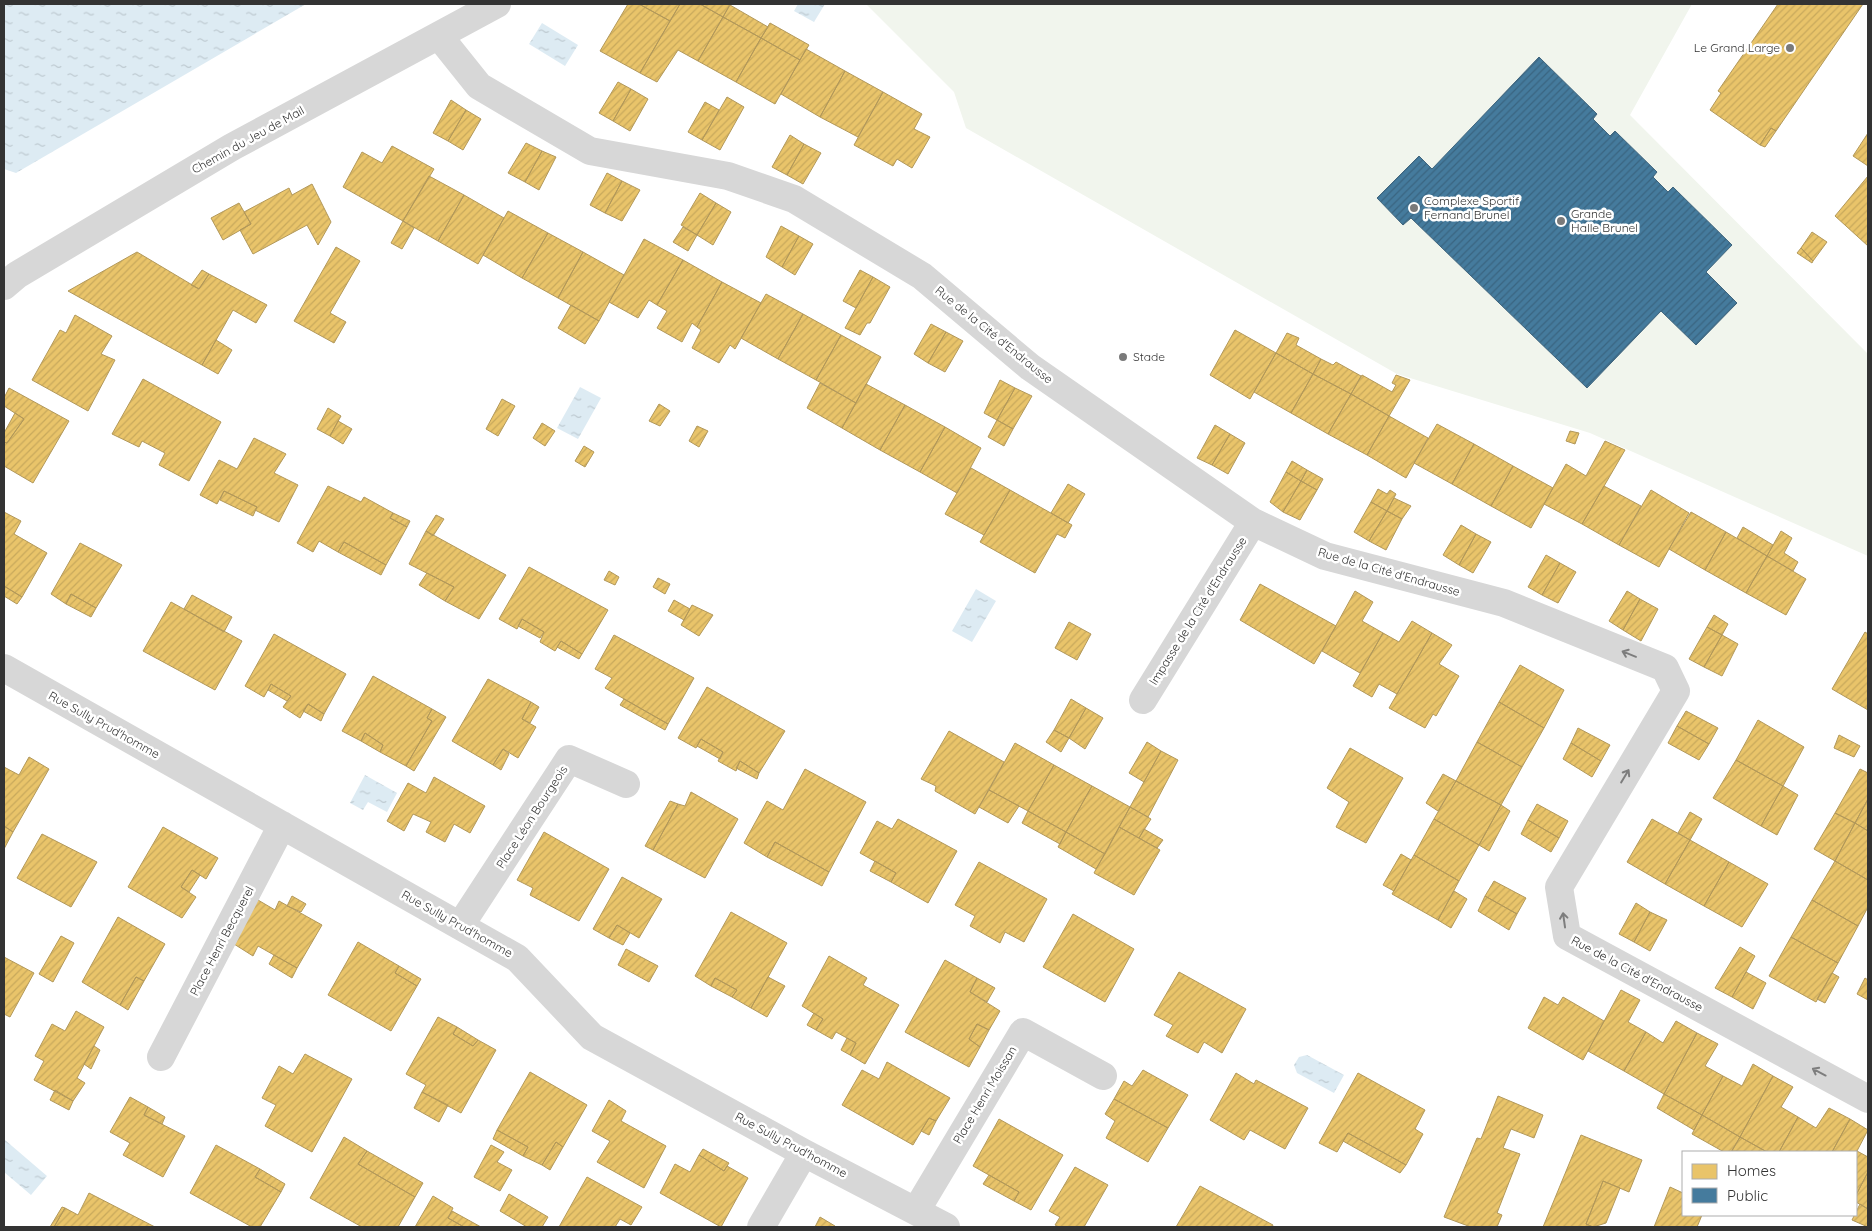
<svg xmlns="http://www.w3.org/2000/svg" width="1872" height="1231" viewBox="0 0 1872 1231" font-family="Quicksand,sans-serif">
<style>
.grass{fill:#f1f5ed}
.water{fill:url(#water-ripples)}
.homes{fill:url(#homes-hatch);stroke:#b2985a}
.public{fill:url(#public-hatch);stroke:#40657d}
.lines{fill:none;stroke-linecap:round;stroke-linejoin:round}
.minor{stroke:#d7d7d7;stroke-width:28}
.oneway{stroke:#7d7d7d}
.poi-dot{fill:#7a7a7a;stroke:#fff;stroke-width:2}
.labels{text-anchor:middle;stroke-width:5;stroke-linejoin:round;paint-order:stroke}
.poi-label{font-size:12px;fill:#333;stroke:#fff;text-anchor:start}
.street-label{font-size:12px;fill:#333;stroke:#fff}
</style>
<defs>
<pattern id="water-ripples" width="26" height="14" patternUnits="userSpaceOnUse" patternTransform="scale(1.25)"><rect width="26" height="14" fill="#ddebf3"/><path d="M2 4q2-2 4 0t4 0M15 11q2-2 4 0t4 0" fill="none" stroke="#becad1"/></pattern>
<pattern id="homes-hatch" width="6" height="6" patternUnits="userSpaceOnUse" patternTransform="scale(1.25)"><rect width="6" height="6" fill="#e9c46a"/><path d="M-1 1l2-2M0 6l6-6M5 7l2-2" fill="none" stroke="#c8a95c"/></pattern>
<pattern id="public-hatch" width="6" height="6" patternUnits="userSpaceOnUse" patternTransform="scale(1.25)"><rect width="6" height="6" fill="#457b9d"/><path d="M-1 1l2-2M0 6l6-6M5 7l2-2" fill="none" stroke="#3a6581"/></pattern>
</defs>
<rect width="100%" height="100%" fill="#fff"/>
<!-- grass -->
<path class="grass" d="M866 4H1692L1630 115 1868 354V556L1590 433 1397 374 966 128 954 92Z"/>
<!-- water -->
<path class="water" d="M4 4H306L16 173 4 169Z
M798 4H825L814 22 794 11Z
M542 23 578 45 565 66 529 44Z
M580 387 601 398 578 439 557 428Z
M976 589 996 601 972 642 952 631Z
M365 775 397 793 387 812 368 802 363 810 350 803Z
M1307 1055 1344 1075 1334 1093 1297 1073 1294 1065 1299 1057Z
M5 1140 47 1176 31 1195 4 1172Z"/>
<!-- homes -->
<path class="homes" d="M628 4H639L670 21 640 73 600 51Z
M639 4H680L670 21Z
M680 4H700L723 17 698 61 678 50 657 82 640 73Z
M700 4H730L723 17Z
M1778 4H1863L1776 131 1771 128 1760 145 1710 110 1721 93 1718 91Z
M730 5 768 27 761 38 723 17Z
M723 17 761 38 736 82 698 61Z
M770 23 809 45 800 60 761 38Z
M761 38 800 60 775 104 736 82Z
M806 49 845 71 820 117 781 94Z
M845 71 883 92 858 137 820 117Z
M618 82 631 89 613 121 599 113Z
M631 89 648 99 630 131 613 121Z
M883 92 922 114 914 129 930 137 912 168 897 159 893 166 854 145Z
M727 97 744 107 720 150 702 140Z
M451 100 466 110 448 141 433 133Z
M705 102 719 110 702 140 688 132Z
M466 110 481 119 463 150 448 141Z
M1771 128 1776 131 1765 147 1760 145Z
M1868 133V166L1853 156Z
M790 135 804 144 787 175 772 167Z
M526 143 542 151 525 182 508 173Z
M804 144 821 153 803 184 787 175Z
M392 146 434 169 403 221 343 187 362 152 382 163Z
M542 151 556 157 539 190 525 182Z
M607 173 622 181 605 213 590 205Z
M429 176 464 195 438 241 403 221Z
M1868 176V246L1835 216Z
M622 181 640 190 622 221 605 213Z
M312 184 331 222 318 245 307 225 253 254 240 230 251 224 244 212 289 188 292 195Z
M700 193 716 203 697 235 681 225Z
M464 195 504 218 478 264 438 241Z
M239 203 251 224 223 240 211 218Z
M716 203 731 212 713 245 697 235Z
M508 211 548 233 522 278 483 255Z
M403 221 414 228 402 249 391 243Z
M781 226 799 236 782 267 766 257Z
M683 227 697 235 688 251 673 242Z
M1812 232 1827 242 1813 261 1801 248Z
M548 233 583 252 558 298 522 278Z
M799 236 813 244 795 275 782 267Z
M644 239 683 260 657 305 649 300 638 318 609 302Z
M336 247 360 261 330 313 346 322 334 343 294 321Z
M1801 248 1813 261 1812 263 1797 253Z
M137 252 199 289 209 274 267 305 256 323 233 310 202 365 68 291Z
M583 252 624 275 599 321 558 298Z
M683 260 722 282 697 327 692 323 682 342 657 328 667 311 657 305Z
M202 270 209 274 199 289 191 285Z
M860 270 873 277 856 308 843 301Z
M873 277 890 287 870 323H867L860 335 845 328Z
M722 282 761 303 735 349 730 345 719 363 692 348 701 330 697 327Z
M766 294 803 314 778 359 741 338Z
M571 305 599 321 585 344 558 328Z
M803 314 841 335 816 380 778 359Z
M75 315 112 336 101 354 115 360 88 411 32 380 60 330 66 333Z
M931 324 946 332 928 363 914 354Z
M1235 330 1276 353 1250 399 1210 375Z
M946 332 963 341 945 372 928 363Z
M1287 333 1299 338 1296 345 1321 359 1313 374 1276 353Z
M841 335 881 357 856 403 816 380Z
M216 340 232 350 218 374 202 365Z
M1276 353 1313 374 1291 413 1254 392Z
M1321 359 1333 365 1336 362 1361 376 1351 394 1313 374Z
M1313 374 1351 394 1328 434 1291 413Z
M1362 375 1392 392 1396 385 1392 383 1396 375 1410 380 1389 416 1351 394Z
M143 379 221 422 189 481 159 465 165 453 142 441 139 447 112 434Z
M1000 380 1015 388 997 420 984 413Z
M820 383 856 403 842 428 807 408Z
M866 384 905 405 880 450 842 428Z
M9 388 69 421 33 483 4 466V442L7 443 24 419 4 406V398Z
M1015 388 1032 396 1013 429 997 420Z
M1351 394 1389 416 1367 455 1328 434Z
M502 399 515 406 498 436 486 429Z
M659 404 670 411 660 426 649 421Z
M905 405 945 427 920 472 880 450Z
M328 408 341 416 330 436 317 429Z
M15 413 24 419 7 443 4 442V433Z
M1389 416 1428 438 1406 478 1367 455Z
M997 420 1013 429 1004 446 988 437Z
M338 421 352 429 343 444 330 436Z
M542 423 555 431 545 446 533 438Z
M1437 424 1474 444 1452 484 1414 463Z
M1215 425 1230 434 1212 465 1197 458Z
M697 426 708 431 699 447 689 441Z
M945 427 981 448 957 493 920 472Z
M1570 431 1579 433 1575 444 1566 441Z
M1230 434 1245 443 1228 474 1212 465Z
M254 438 286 454 274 473 298 485 279 522 255 510 257 507 224 491 217 504 200 495 219 460 237 469Z
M1605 441 1625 450 1582 524 1544 504 1566 464 1586 476Z
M1474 444 1513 466 1491 506 1452 484Z
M584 446 594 452 585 467 575 461Z
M1292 461 1307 470 1301 481 1286 472Z
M1513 466 1553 488 1531 528 1491 506Z
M971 468 1010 490 984 535 945 514Z
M1307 470 1323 479 1317 490 1301 481Z
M1286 472 1301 481 1283 512 1270 502Z
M1301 481 1317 490 1300 520 1283 512Z
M1068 484 1085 494 1068 523 1051 513Z
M328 486 361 502 364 497 393 513 390 518 407 527 386 565 344 542 338 552 319 541 313 552 297 543Z
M1604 486 1641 506 1619 545 1582 524Z
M1378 489 1387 494 1390 490 1396 494 1387 511 1371 502Z
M1010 490 1072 525 1065 538 1057 534 1035 573 980 542Z
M1651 490 1689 513 1659 567 1619 545Z
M224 491 257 507 253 516 220 500Z
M1394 498 1411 506 1402 519 1387 511Z
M1371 502 1387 511 1369 541 1354 532Z
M1387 511 1402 519 1386 550 1369 541Z
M4 512 21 521 14 534 47 553 22 597 4 586Z
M1691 512 1726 532 1705 570 1669 549Z
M393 513 410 521 407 527 390 518Z
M436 515 444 519 433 536 426 531Z
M1461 525 1476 534 1459 565 1443 555Z
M1743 527 1773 545 1767 556 1737 538Z
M426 531 506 575 479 619 445 601 454 587 409 564Z
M1781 531 1792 538 1784 553 1798 562 1793 571 1767 556Z
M1726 532 1767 556 1746 593 1705 570Z
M1476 534 1491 542 1473 573 1459 565Z
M344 542 386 565 381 575 338 552Z
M80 543 122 565 96 608 71 594 66 604 51 594Z
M1546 555 1560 563 1542 595 1528 587Z
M1767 556 1806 579 1786 615 1746 593Z
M1560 563 1576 572 1558 603 1542 595Z
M529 567 608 610 582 654 561 641 555 651 540 642 544 632 522 619 517 629 499 619Z
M609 571 619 577 615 585 604 580Z
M427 573 454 587 445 601 419 585Z
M658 578 670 584 665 594 653 587Z
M1260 584 1336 626 1314 664 1240 620Z
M4 586 22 597 17 604 4 596Z
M1355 591 1373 602 1362 621 1383 633 1360 673 1322 651Z
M1627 591 1640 599 1623 630 1609 621Z
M71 594 96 608 91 617 66 604Z
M192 595 232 617 224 632 184 609Z
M1640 599 1658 609 1641 641 1623 630Z
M674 600 690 609 684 620 668 611Z
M171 602 242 641 215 690 143 651Z
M692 605 713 615 699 636 681 625Z
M1714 615 1728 624 1722 635 1707 627Z
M522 619 544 632 540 638 518 626Z
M1412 621 1432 633 1397 694 1379 684 1372 697 1353 686 1383 633 1399 642Z
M1069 622 1091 634 1077 660 1055 648Z
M1707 627 1722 635 1704 667 1689 659Z
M1865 632 1868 634V710L1832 689Z
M1432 633 1452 645 1439 664 1459 676 1436 716 1433 714 1425 728 1389 708Z
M274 634 346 674 324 714 308 704 300 718 283 707 291 696 271 684 264 697 245 686Z
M614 635 694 678 668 724 605 688 612 678 595 669Z
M1722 635 1738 644 1722 676 1704 667Z
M561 641 582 654 579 659 557 647Z
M1520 665 1564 690 1544 728 1499 702Z
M373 676 432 709 427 718 432 721 406 766 380 752 383 745 365 733 361 741 342 731Z
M488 679 531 702 522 719 536 727 518 758 503 749 493 765 452 741Z
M271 684 291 696 287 701 268 690Z
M707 687 785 731 759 773 740 761 736 771 718 761 723 752 701 739 696 748 678 738Z
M624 699 668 724 665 730 620 705Z
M1071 699 1086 708 1069 738 1054 730Z
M531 702 539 707 530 723 522 719Z
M1499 702 1544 728 1522 767 1477 742Z
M308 704 324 714 321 721 303 711Z
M1086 708 1103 718 1085 749 1069 738Z
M432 709 446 717 414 771 406 766 432 721 427 718Z
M1686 711 1718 728 1709 744 1677 726Z
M1758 720 1804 747 1783 786 1736 760Z
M1677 726 1709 744 1699 760 1668 743Z
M1578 728 1610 745 1601 761 1571 743Z
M1054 730 1069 738 1061 752 1046 742Z
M949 731 1004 762 975 814 935 791 936 786 921 779Z
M365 733 383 745 380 752 361 741Z
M1839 735 1860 746 1854 757 1834 748Z
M701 739 723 752 720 759 697 746Z
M1147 742 1161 751 1144 782 1129 773Z
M1477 742 1522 767 1501 805 1456 781Z
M1015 743 1054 765 1028 811 989 790Z
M1571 743 1601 761 1592 777 1563 759Z
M1350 748 1403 778 1366 843 1336 827 1349 802 1327 788Z
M503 749 509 754 501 770 493 765Z
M1161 751 1178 760 1148 817 1130 807Z
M29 757 49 769 13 832 4 826V767L19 775Z
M1736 760 1783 786 1761 826 1713 798Z
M740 761 759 773 757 779 736 768Z
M1054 765 1092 786 1066 832 1028 811Z
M805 769 866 802 829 872 775 842 767 857 744 843 767 801 783 810Z
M1860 769 1868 773V799L1855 823 1835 813Z
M1443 774 1456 781 1438 811 1426 803Z
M434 777 485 806 470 833 454 824 445 842 426 832 431 822 413 814 404 831 387 821 408 783 426 793Z
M1456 781 1501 805 1479 845 1434 819Z
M1092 786 1130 807 1105 854 1066 832Z
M1783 786 1798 795 1777 835 1761 826Z
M989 790 1019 806 1008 823 979 807Z
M691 792 738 819 705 878 653 850 678 804 685 806Z
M1868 799V831L1855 823Z
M670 801 678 804 653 850 645 846Z
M1537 804 1568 821 1559 838 1528 820Z
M1501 805 1510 811 1489 851 1479 845Z
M1130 807 1151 819 1139 838 1119 827Z
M1028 811 1066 832 1060 844 1022 823Z
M1690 812 1702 819 1690 840 1678 833Z
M1835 813 1855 823 1835 861 1814 849Z
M898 819 957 851 928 903 891 882 896 873 860 853 877 821 892 829Z
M1434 819 1479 845 1459 881 1414 855Z
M1652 819 1690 840 1665 884 1627 862Z
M1528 820 1559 838 1551 852 1521 834Z
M1855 823 1868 831V880L1835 861Z
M4 826 13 832 4 849Z
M163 827 218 858 206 879 192 870 181 887 196 897 182 918 128 887Z
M1119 827 1160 850 1134 895 1094 873Z
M1144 829 1163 840 1157 848 1139 838Z
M544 832 609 869 579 921 530 895 533 888 517 880Z
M1066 832 1105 854 1096 869 1058 847Z
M42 834 97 862 71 907 17 878Z
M1690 840 1729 862 1704 906 1665 884Z
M775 842 829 872 822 886 767 857Z
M1401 854 1411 860 1394 891 1383 885Z
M1414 855 1459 881 1438 920 1392 894Z
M875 861 896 873 891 882 870 871Z
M1835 861 1868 880V907L1858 926 1812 900Z
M979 862 1047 899 1024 942 1005 932 1000 943 970 926 975 916 955 905Z
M1729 862 1768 884 1742 927 1704 906Z
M192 870 200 875 189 892 181 887Z
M622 877 662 899 639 938 617 925 609 938 593 929Z
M1494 881 1526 898 1517 914 1485 896Z
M1454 891 1467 899 1451 928 1438 920Z
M292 896 306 904 301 912 287 906Z
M1485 896 1517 914 1509 930 1478 911Z
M258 900 275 910 279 901 322 925 297 968 258 946 253 956 234 944Z
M1812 900 1858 926 1838 963 1791 937Z
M1636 903 1650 912 1634 942 1619 934Z
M731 912 787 943 751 1008 732 997 737 990 715 978 711 986 695 976Z
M1650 912 1667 920 1650 951 1634 942Z
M1073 914 1134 949 1105 1002 1043 967Z
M118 917 165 944 144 981 136 977 120 1005 82 982Z
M617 925 630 933 623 945 609 938Z
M61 936 74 943 53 982 39 974Z
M1791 937 1838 963 1816 1002 1769 976Z
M358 942 399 966 395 973 417 986 391 1031 328 995Z
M1740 947 1755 956 1732 997 1715 988Z
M626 949 658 966 649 982 618 965Z
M274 955 297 968 292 978 269 964Z
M829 956 867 978 863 985 899 1005 865 1064 850 1055 856 1043 836 1032 832 1039 816 1030 823 1019 802 1006Z
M4 957 34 973 10 1017 4 1014Z
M945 960 977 978 970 992 1000 1011 989 1030 977 1024 969 1039 980 1047 969 1067 905 1032Z
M399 966 421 979 417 986 395 973Z
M1179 972 1246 1009 1222 1053 1204 1042 1198 1053 1166 1036 1173 1025 1154 1015Z
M1746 972 1766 983 1753 1009 1732 997Z
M1832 973 1839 977 1825 1003 1817 999Z
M136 977 144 981 128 1010 120 1005Z
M768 977 785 986 767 1017 751 1008Z
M715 978 737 990 732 997 711 986Z
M977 978 995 988 987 1002 970 992Z
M1865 978 1868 980V1000L1857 994Z
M1621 990 1640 1000 1628 1022 1646 1032 1624 1071 1588 1051Z
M1544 997 1558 1005 1563 997 1604 1021 1583 1060 1528 1028Z
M76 1011 104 1027 77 1078 85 1083 73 1101 34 1080 44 1061 35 1056 52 1024 65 1031Z
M814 1013 823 1019 816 1030 807 1025Z
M438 1017 457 1027 453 1034 473 1046 478 1040 496 1050 461 1113 422 1092 426 1085 406 1074Z
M1676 1021 1697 1033 1664 1094 1624 1071 1646 1032 1663 1043Z
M977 1024 989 1030 980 1047 969 1039Z
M457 1027 478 1040 473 1046 453 1034Z
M1697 1033 1718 1044 1705 1066 1723 1076 1702 1115 1664 1094Z
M847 1038 856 1043 850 1055 841 1050Z
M94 1046 100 1050 91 1069 84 1064Z
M305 1054 352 1079 312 1152 265 1126 276 1105 262 1098 279 1066 293 1074Z
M887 1062 950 1098 936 1121 929 1118 913 1145 842 1105 862 1070 879 1079Z
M1753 1064 1773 1076 1740 1137 1702 1115 1723 1076 1742 1086Z
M1143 1070 1188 1095 1168 1128 1114 1099 1124 1081 1132 1086Z
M530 1072 587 1105 563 1147 556 1142 542 1165 523 1156 528 1147 497 1130Z
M1236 1073 1254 1084 1256 1080 1308 1108 1285 1149 1250 1130 1244 1140 1210 1120Z
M1358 1073 1425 1110 1415 1129 1423 1134 1406 1165 1348 1133 1337 1152 1319 1143Z
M1773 1076 1793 1087 1781 1107 1798 1117 1779 1152H1767L1740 1137Z
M55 1090 73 1101 69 1110 50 1100Z
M422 1092 448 1105 439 1122 414 1108Z
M1664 1094 1702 1115 1694 1130 1657 1108Z
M1498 1096 1543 1115 1534 1138 1511 1129 1503 1148 1520 1154 1497 1213 1502 1215 1497 1227H1471L1444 1217 1477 1138 1481 1139Z
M130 1097 148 1107 144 1115 185 1136 163 1177 123 1155 130 1143 110 1132Z
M1114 1099 1168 1128 1148 1162 1106 1138 1115 1121 1105 1114Z
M609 1100 626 1111 621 1121 666 1146 644 1188 597 1162 610 1141 592 1131Z
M148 1107 165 1117 162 1124 144 1115Z
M1829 1108 1850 1119 1832 1152H1779L1798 1117 1816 1128Z
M1702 1115 1740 1137 1731 1152H1724L1692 1134Z
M929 1118 936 1121 929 1135 921 1131Z
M999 1119 1063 1155 1031 1210 1014 1201 1019 1192 973 1166Z
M1850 1119 1868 1130 1857 1151 1868 1157V1172L1856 1195V1152H1832Z
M497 1130 528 1147 523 1156 493 1139Z
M1348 1133 1406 1165 1400 1173 1343 1141Z
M1581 1135 1642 1160 1629 1192 1603 1181 1586 1224 1593 1227H1543Z
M344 1137 367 1151 358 1164 415 1197 398 1227H362L310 1198Z
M1740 1137 1767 1152 1732 1151Z
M556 1142 563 1147 550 1170 542 1165Z
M216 1145 260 1169 255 1177 281 1192 260 1227H252L190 1193Z
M491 1145 504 1152 497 1162 512 1170 500 1191 474 1177Z
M703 1149 729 1163 724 1171 699 1155Z
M367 1151 423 1183 415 1197 358 1164Z
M699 1155 724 1171 727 1166 748 1178 721 1227 660 1193 675 1164 690 1172Z
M1075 1167 1108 1185 1084 1227H1059L1055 1225 1060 1217 1049 1211Z
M260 1169 285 1184 281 1192 255 1177Z
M1868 1172V1209L1856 1202V1195Z
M989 1175 1019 1192 1014 1201 983 1184Z
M587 1177 642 1207 631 1225 620 1219 615 1227H559Z
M1603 1181 1620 1188 1606 1223 1593 1227 1586 1224Z
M1200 1186 1273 1225 1272 1227H1176Z
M1670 1187 1683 1193V1215H1702L1697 1227H1654Z
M89 1193 155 1227H54L65 1208 78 1215Z
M509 1194 548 1217 542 1227H527L500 1211Z
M433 1196 453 1208 448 1218 464 1227H415Z
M1860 1204 1868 1209V1227L1852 1220Z
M62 1207 65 1208 54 1227H50Z
M452 1211 481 1227H464L448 1218Z
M820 1217 835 1226V1227H815Z"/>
<!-- public -->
<path class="public" d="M1539 57 1597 114 1593 119 1610 136 1615 131 1657 172 1653 177 1668 192 1673 187 1732 245 1706 272 1737 303 1696 345 1661 311 1587 388 1411 218 1403 225 1377 198 1419 156 1432 169Z"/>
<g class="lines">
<!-- minor -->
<path class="minor" d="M439 36 479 86 590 151 728 176 794 199 922 276 1030 367 1253 522 1325 556 1504 603 1665 668 1676 691 1559 887 1567 936 1868 1099
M4 286 17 275 232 147 497 4
M4 668 517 958 592 1037 804 1153 946 1227
M1143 700 1253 522
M460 926 569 759 626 784
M161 1057 282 825
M916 1211 1023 1032 1103 1076
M761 1227 804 1153"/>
</g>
<!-- one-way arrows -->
<defs><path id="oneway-shaft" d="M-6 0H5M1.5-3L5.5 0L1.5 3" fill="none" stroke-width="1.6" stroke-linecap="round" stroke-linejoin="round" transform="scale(1.25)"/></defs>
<g class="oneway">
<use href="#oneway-shaft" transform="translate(1629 654) rotate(-158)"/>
<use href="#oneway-shaft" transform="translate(1625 776) rotate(-59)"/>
<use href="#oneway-shaft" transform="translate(1564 920) rotate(-98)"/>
<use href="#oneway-shaft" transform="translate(1819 1072) rotate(-152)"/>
</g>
<!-- markers -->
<g class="poi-dot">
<circle cx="1790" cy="48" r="5"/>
<circle cx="1414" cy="208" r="5"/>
<circle cx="1561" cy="221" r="5"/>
<circle cx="1123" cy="357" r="5"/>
</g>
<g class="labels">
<!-- poi labels -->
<g class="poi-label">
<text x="1780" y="52" text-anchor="end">Le Grand Large</text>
<text x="1424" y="205">Complexe Sportif<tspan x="1424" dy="14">Fernand Brunel</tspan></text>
<text x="1571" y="218">Grande<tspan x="1571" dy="14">Halle Brunel</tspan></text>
<text x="1133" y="361">Stade</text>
</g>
<!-- street labels -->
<g class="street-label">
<text transform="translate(248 140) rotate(-29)" y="4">Chemin du Jeu de Mail</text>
<text transform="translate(994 335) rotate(39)" y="4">Rue de la Cité d'Endrausse</text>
<text transform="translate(1389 572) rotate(16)" y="4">Rue de la Cité d'Endrausse</text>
<text transform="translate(1198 611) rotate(-58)" y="4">Impasse de la Cité d'Endrausse</text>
<text transform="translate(104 725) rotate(29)" y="4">Rue Sully Prud'homme</text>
<text transform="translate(532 817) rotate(-57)" y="4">Place Léon Bourgeois</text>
<text transform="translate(457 924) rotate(29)" y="4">Rue Sully Prud'homme</text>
<text transform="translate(222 941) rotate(-62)" y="4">Place Henri Becquerel</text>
<text transform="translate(1637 974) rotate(28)" y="4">Rue de la Cité d'Endrausse</text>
<text transform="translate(985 1095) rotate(-59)" y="4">Place Henri Moissan</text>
<text transform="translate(791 1145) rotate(28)" y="4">Rue Sully Prud'homme</text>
</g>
</g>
<!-- border -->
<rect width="1872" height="1231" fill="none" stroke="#333333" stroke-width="10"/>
<!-- legend -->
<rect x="1682" y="1151" width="175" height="65" fill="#ffffff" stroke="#adadad"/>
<rect x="1692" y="1164" width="25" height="15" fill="#e9c46a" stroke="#adadad"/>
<text x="1727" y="1176" font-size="15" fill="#333333">Homes</text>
<rect x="1692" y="1188" width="25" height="15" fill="#457b9d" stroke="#adadad"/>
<text x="1727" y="1201" font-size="15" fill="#333333">Public</text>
</svg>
